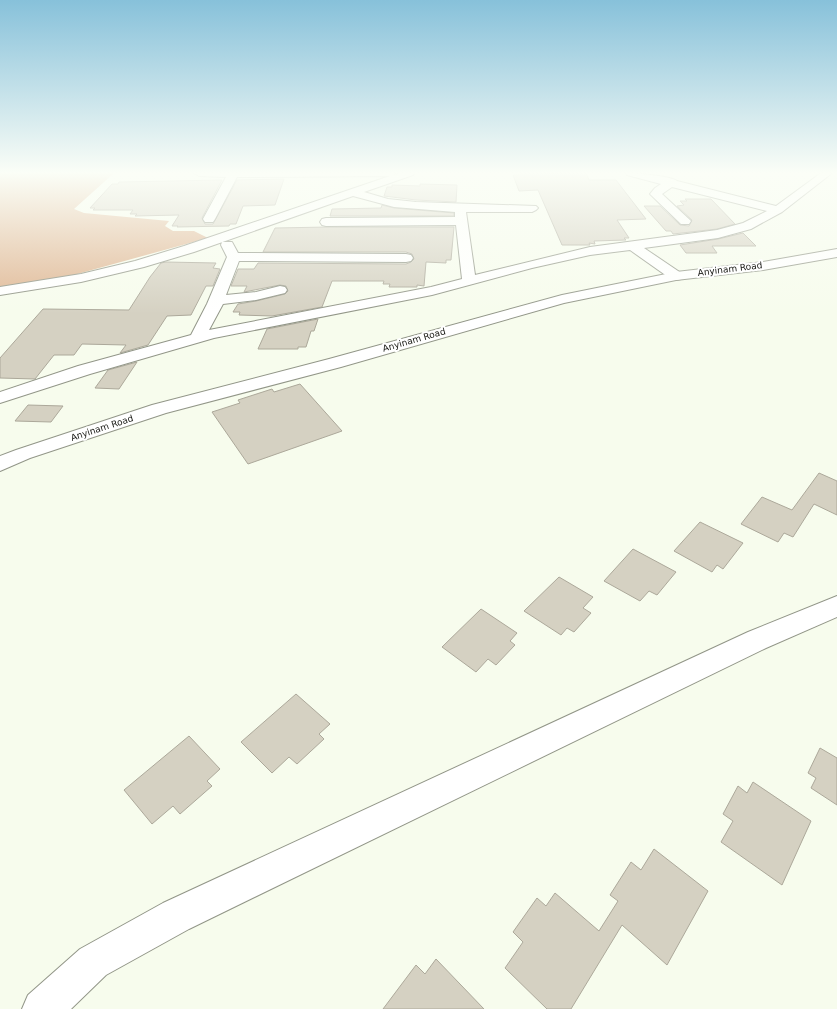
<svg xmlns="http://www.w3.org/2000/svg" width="837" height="1009" viewBox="0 0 837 1009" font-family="'DejaVu Sans',sans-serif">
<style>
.forest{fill:#dfb794}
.building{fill:#d5d1c2;stroke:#aca89a}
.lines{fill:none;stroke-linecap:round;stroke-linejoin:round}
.street-casing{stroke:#929688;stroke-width:2}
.secondary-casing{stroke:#929688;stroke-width:2}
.street{fill:#fff;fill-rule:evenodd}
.secondary{fill:#fff;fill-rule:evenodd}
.labels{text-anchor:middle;stroke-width:4;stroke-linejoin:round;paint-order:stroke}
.far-street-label{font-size:9px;fill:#161712;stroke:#fff}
</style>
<rect width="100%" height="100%" fill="#f7fced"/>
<!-- forest -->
<path class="forest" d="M0 173H114L74 209 84 213 169 221 165 226 173 231H194L208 238 70 276 0 288Z"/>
<!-- building -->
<path class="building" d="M586 173 589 180H616L646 219 617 220 629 238H624L626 240 594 241 595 244 589 243 590 245H562L538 190 519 191 513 175H519L518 174Z
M284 179 275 205 243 206 236 224H230L229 226 177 227 178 226H172L179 215 135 216 137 214H130L133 210H93L95 208H90L112 184H118L119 182 222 180 202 218 205 224H213L237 180Z
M420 184 457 185 456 202 416 200 384 196 387 187H392V185L420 186Z
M685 199H711L735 224 717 229 673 234 671 231H666L644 206H660L680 225 689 226 692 220 677 206 684 205 680 201H687Z
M382 205 394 208 454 213V216H330L332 209 381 208Z
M328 227H454L451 260H446V263L426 262 424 286 417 285V287H389L390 284H383L384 281H332L322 307 272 316 239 315 240 312H233L238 304 256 301 285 294 288 291 286 286 280 285 244 292 247 286H231L238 269H254L258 263 406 264 411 262 414 259 412 254 406 252H263L275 228Z
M743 233 756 246H712L717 253H686L680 245 718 239Z
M166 262 216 263 213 268 220 269 213 286H206L191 315 167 316 148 345 120 353 126 345 82 344 74 355H54L35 379 0 378V358L43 309 129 310 150 277 161 263Z
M318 319 314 331H311L306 347H298V349H258L267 329Z
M137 362 119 389 95 388 108 370Z
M300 384 342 431 248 464 212 412 240 403 238 400 272 389 274 392Z
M28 405 63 406 51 422 15 421Z
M819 473 837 481V515L814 504 793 537 784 533 778 542 741 524 762 497 792 510Z
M700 522 743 543 723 569 717 565 712 572 674 551Z
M633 549 676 572 657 595 649 591 640 601 604 581Z
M559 577 593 597 583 608 591 613 574 632 567 628 561 635 524 611Z
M481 609 517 633 510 641 515 645 496 665 488 659 476 672 442 647Z
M296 694 330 724 319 734 324 739 297 764 289 757 272 773 241 742Z
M189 736 220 769 207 781 212 786 180 814 173 806 152 824 124 790Z
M820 748 837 758V805L811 788 816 778 808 773Z
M753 782 811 821 782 885 721 842 733 821 723 814 738 786 747 793Z
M654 849 708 891 667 965 622 925 571 1009H547L505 968 523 942 513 932 537 898 546 906 555 893 599 931 618 901 610 895 631 862 641 870Z
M436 959 484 1009H383L416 965 425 974Z"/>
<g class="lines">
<defs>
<path id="street" d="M194 173H395L394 175 400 173H414L413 175 364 192 388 199 416 202 536 206 538 208 536 210 532 212H466L475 275 590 247 717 230 743 223 767 211 672 187 662 194 691 221 689 224H681L650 194 655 188 661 184 627 175 626 173C636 173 671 176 677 181L776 206 821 173H832L782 212 751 229 718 238 644 248 681 273 683 276 681 279 676 280 671 279 630 250 590 255 532 268 432 295 214 338 90 374 0 403V392L78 366 191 335 207 304 227 257 221 245 222 242H232L238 253 406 254 411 255 413 258 411 261 406 262 239 261 226 295 256 292 280 286 285 287 287 290 285 293 256 300 223 304 209 330 431 287 462 279 456 225 326 226 322 225 320 222 322 219 326 218 455 217V212L394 207 353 196 194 252 144 267 81 282 0 295V287L81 274 135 261 184 246 390 176 237 177 215 219 213 222H205L203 219 226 177 199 176Z
M837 596V617L766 648 189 929 106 975 71 1009H22L28 995 80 949 163 903 748 632Z"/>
<path id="secondary" d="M837 249V257L763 270 676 280 564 303 341 367 166 413 30 458 0 471V456L16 450 152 405 329 359 562 295 676 272 763 262Z"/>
</defs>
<!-- street casing -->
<use href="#street" class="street-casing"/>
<!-- secondary casing -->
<use href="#secondary" class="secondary-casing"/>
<!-- street -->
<use href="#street" class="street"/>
<!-- secondary -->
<use href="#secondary" class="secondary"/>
</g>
<!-- sky -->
<linearGradient id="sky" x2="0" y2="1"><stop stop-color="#87c1da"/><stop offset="0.55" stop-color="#fbfef7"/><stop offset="1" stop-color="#fbfef7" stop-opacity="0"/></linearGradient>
<rect width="837" height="314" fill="url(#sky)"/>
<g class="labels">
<!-- far-street labels -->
<g class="far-street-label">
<text transform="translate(730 269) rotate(-7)" y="3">Anyinam Road</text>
<text transform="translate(414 340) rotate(-16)" y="3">Anyinam Road</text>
<text transform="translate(102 428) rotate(-18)" y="3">Anyinam Road</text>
</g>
</g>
</svg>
